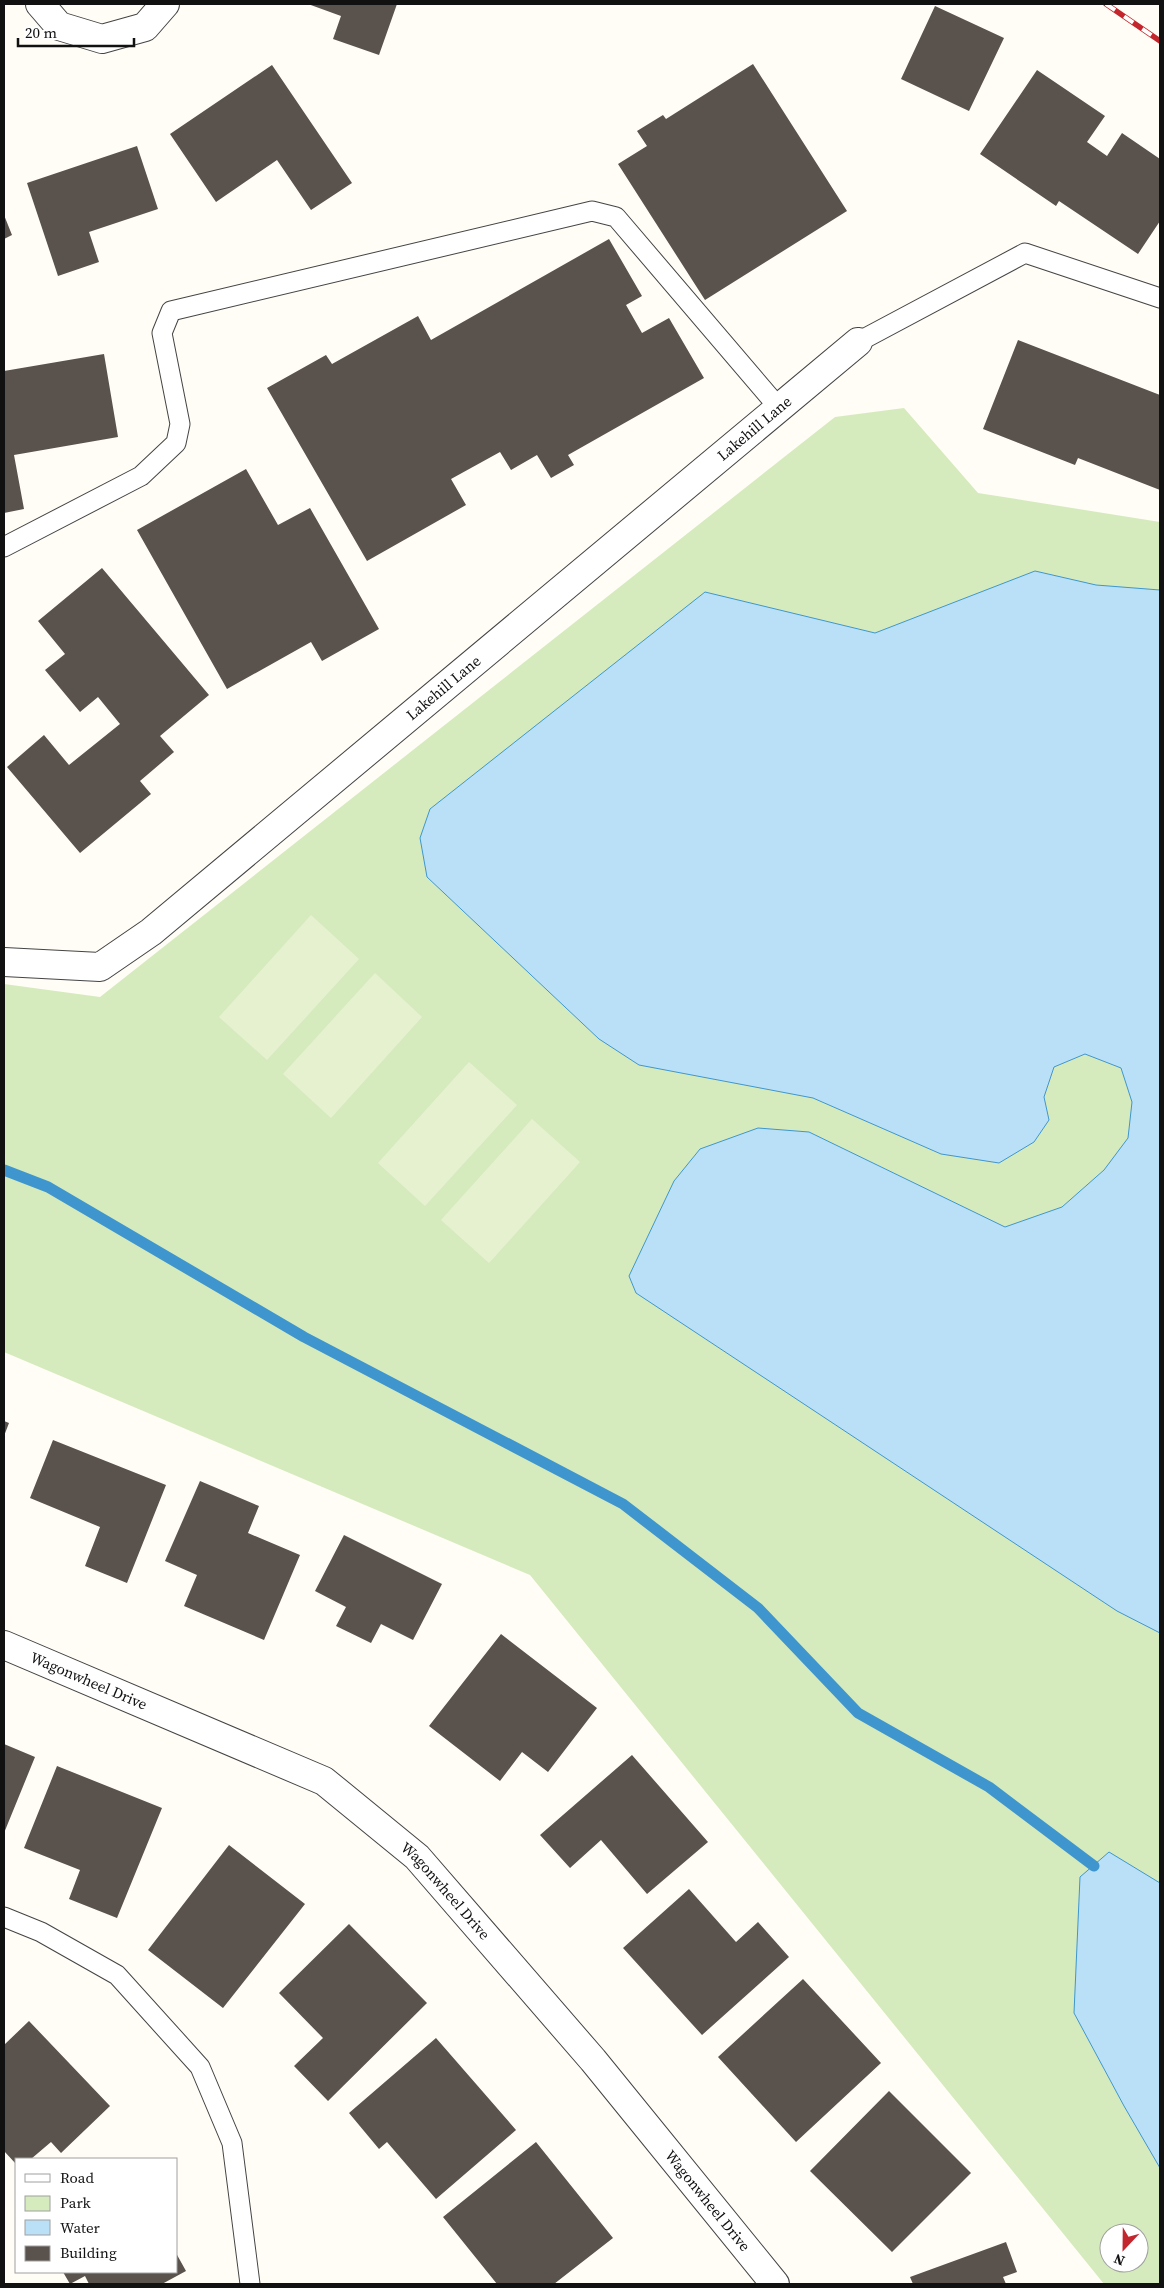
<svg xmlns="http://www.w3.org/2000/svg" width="1164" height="2288" viewBox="0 0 1164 2288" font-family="'Source Serif 4',serif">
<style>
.green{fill:#d5ebbd;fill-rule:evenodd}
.pitch{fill:#e6f2cf}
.water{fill:#b9e0f7;stroke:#3f96cf}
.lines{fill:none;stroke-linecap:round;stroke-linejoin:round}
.stream{stroke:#3f96cf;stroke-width:11}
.building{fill:#5a524d}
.service-casing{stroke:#444;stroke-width:21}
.minor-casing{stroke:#444;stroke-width:30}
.service{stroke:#fff;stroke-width:19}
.minor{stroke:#fff;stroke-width:28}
.rail-casing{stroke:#c4262e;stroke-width:5.5}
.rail{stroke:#fff;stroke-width:4;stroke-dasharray:11;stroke-linecap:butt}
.labels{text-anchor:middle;stroke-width:5;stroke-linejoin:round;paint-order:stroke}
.street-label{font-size:15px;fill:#111;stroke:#fff}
</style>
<rect width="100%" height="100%" fill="#fffdf5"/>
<!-- green -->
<path class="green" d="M904 408 978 493 1160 522V2284H1104L530 1575 4 1352V984L100 997 835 417ZM1109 2233H1139V2263H1109Z"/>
<!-- pitch -->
<path class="pitch" d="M311 915 359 959 267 1060 219 1017Z
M375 973 422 1017 331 1118 283 1074Z
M469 1062 517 1105 425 1206 378 1163Z
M532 1119 580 1162 489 1263 441 1220Z"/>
<!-- water -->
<path class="water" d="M1035 571 1096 585 1160 590V1633L1117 1611 636 1293 629 1276 674 1181 700 1149 758 1128 809 1132 1005 1227 1062 1207 1104 1170 1128 1138 1132 1102 1121 1068 1085 1054 1054 1067 1044 1097 1049 1120 1034 1142 999 1163 941 1154 813 1098 639 1065 599 1039 427 877 420 838 430 809 705 592 875 633Z
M1109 1852 1160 1883V2168L1124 2106 1074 2013 1080 1877Z"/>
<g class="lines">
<!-- stream -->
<path class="stream" d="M4 1170 48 1187 304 1337 623 1504 758 1608 858 1713 989 1787 1094 1866"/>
</g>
<!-- building -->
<path class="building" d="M308 4H397L379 55 333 39 341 16Z
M935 6 1004 38 969 111 901 79Z
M753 64 847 211 705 300 618 164 647 146 637 131 663 115 666 119Z
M272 65 352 183 311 210 277 160 216 202 170 134Z
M1037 70 1105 116 1087 142 1107 156 1122 133 1160 159V221L1138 254 1059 201 1056 206 980 154Z
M137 146 158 209 89 232 99 262 58 276 27 183Z
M4 215 12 235 4 239Z
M609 239 642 296 626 305 642 333 669 318 704 378 568 455 574 465 551 478 537 455 511 470 500 452 451 479 466 505 367 561 267 388 326 355 332 364 418 316 431 340Z
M1018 340 1160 395V490L1078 458 1075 465 983 429Z
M104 354 118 437 14 455 24 509 4 513V371Z
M246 469 278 525 310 508 379 629 322 661 311 642 227 689 137 530Z
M102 568 209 695 160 736 174 752 140 781 151 794 80 853 7 767 44 735 69 765 120 724 98 697 80 712 45 670 65 654 38 621Z
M4 1421 9 1423 4 1436Z
M53 1440 166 1485 127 1583 85 1566 100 1527 30 1498Z
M200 1481 259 1506 248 1533 300 1555 264 1640 184 1606 197 1575 165 1561Z
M344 1535 442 1584 413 1640 381 1624 371 1643 336 1626 346 1607 315 1591Z
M501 1634 597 1708 548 1772 522 1752 500 1781 429 1726Z
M4 1744 35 1757 4 1833Z
M632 1755 708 1842 647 1894 601 1840 570 1868 540 1835Z
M57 1766 162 1808 117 1918 69 1899 80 1870 24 1848Z
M229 1845 305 1904 223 2008 148 1950Z
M689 1889 736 1942 758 1922 789 1957 702 2035 623 1948Z
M349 1924 427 2003 328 2101 294 2066 323 2038 279 1993Z
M803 1979 881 2063 796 2142 718 2057Z
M29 2021 110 2106 61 2153 51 2142 31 2159H16V2164L4 2151V2045Z
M436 2038 516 2130 436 2199 387 2142 379 2149 349 2113Z
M889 2091 971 2173 892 2252 810 2171Z
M536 2142 613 2238 554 2284H497L443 2217Z
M1006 2242 1017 2272 1003 2277 1006 2284H913L910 2277Z
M176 2253 186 2271 162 2284H89L85 2276 70 2284 63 2272H176Z"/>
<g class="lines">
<defs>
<path id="service" d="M858 342 1025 253 1160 298
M4 547 141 476 176 443 180 424 162 333 171 311 592 211 616 217 779 408
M4 1917 41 1932 117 1975 200 2067 232 2143 250 2284"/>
<g id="minor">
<path d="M40 4 59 26 102 39 145 27 165 4"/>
<path id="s1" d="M4 962 100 967 151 932 858 342"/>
<path id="s2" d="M4 1645 324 1781 417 1857 593 2060 775 2284"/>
</g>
</defs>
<!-- service casing -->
<use href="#service" class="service-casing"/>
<!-- minor casing -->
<use href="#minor" class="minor-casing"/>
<!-- service -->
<use href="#service" class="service"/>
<!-- minor -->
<use href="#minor" class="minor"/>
<defs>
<path id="rail" d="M1106 4 1160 41"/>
</defs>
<!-- rail casing -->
<use href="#rail" class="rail-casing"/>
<!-- rail -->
<use href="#rail" class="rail"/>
</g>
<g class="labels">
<!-- street labels -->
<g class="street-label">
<text dy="5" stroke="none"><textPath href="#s1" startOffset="944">Lakehill Lane</textPath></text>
<text dy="5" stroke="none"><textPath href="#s1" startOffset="539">Lakehill Lane</textPath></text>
<text dy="5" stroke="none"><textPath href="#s2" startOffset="92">Wagonwheel Drive</textPath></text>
<text dy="5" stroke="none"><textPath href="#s2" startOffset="512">Wagonwheel Drive</textPath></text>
<text dy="5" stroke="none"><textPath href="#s2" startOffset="918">Wagonwheel Drive</textPath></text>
</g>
</g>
<!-- border -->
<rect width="1164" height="2288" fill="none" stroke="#111111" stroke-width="10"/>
<!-- legend -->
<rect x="15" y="2158" width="162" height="115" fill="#ffffff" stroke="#a0a0a0"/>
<rect x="25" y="2174" width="25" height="8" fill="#ffffff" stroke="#a0a0a0"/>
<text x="60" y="2183" font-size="15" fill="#111111">Road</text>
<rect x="25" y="2196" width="25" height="15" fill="#d5ebbd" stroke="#a0a0a0"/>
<text x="60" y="2208" font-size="15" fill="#111111">Park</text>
<rect x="25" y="2220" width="25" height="15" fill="#b9e0f7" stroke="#a0a0a0"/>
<text x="60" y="2233" font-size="15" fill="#111111">Water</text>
<rect x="25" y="2246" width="25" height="15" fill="#5a524d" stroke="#a0a0a0"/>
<text x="60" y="2258" font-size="15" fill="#111111">Building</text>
<!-- north arrow -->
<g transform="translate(1124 2248) rotate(202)"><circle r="24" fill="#ffffff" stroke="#a0a0a0"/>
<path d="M0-4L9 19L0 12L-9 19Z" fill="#c4262e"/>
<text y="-8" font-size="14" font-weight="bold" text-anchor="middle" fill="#111111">N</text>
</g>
<!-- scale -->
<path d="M18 38v8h116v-8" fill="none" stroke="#111111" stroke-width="2.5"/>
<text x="25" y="38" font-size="15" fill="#111111" stroke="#ffffff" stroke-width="4" paint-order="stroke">20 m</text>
</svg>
